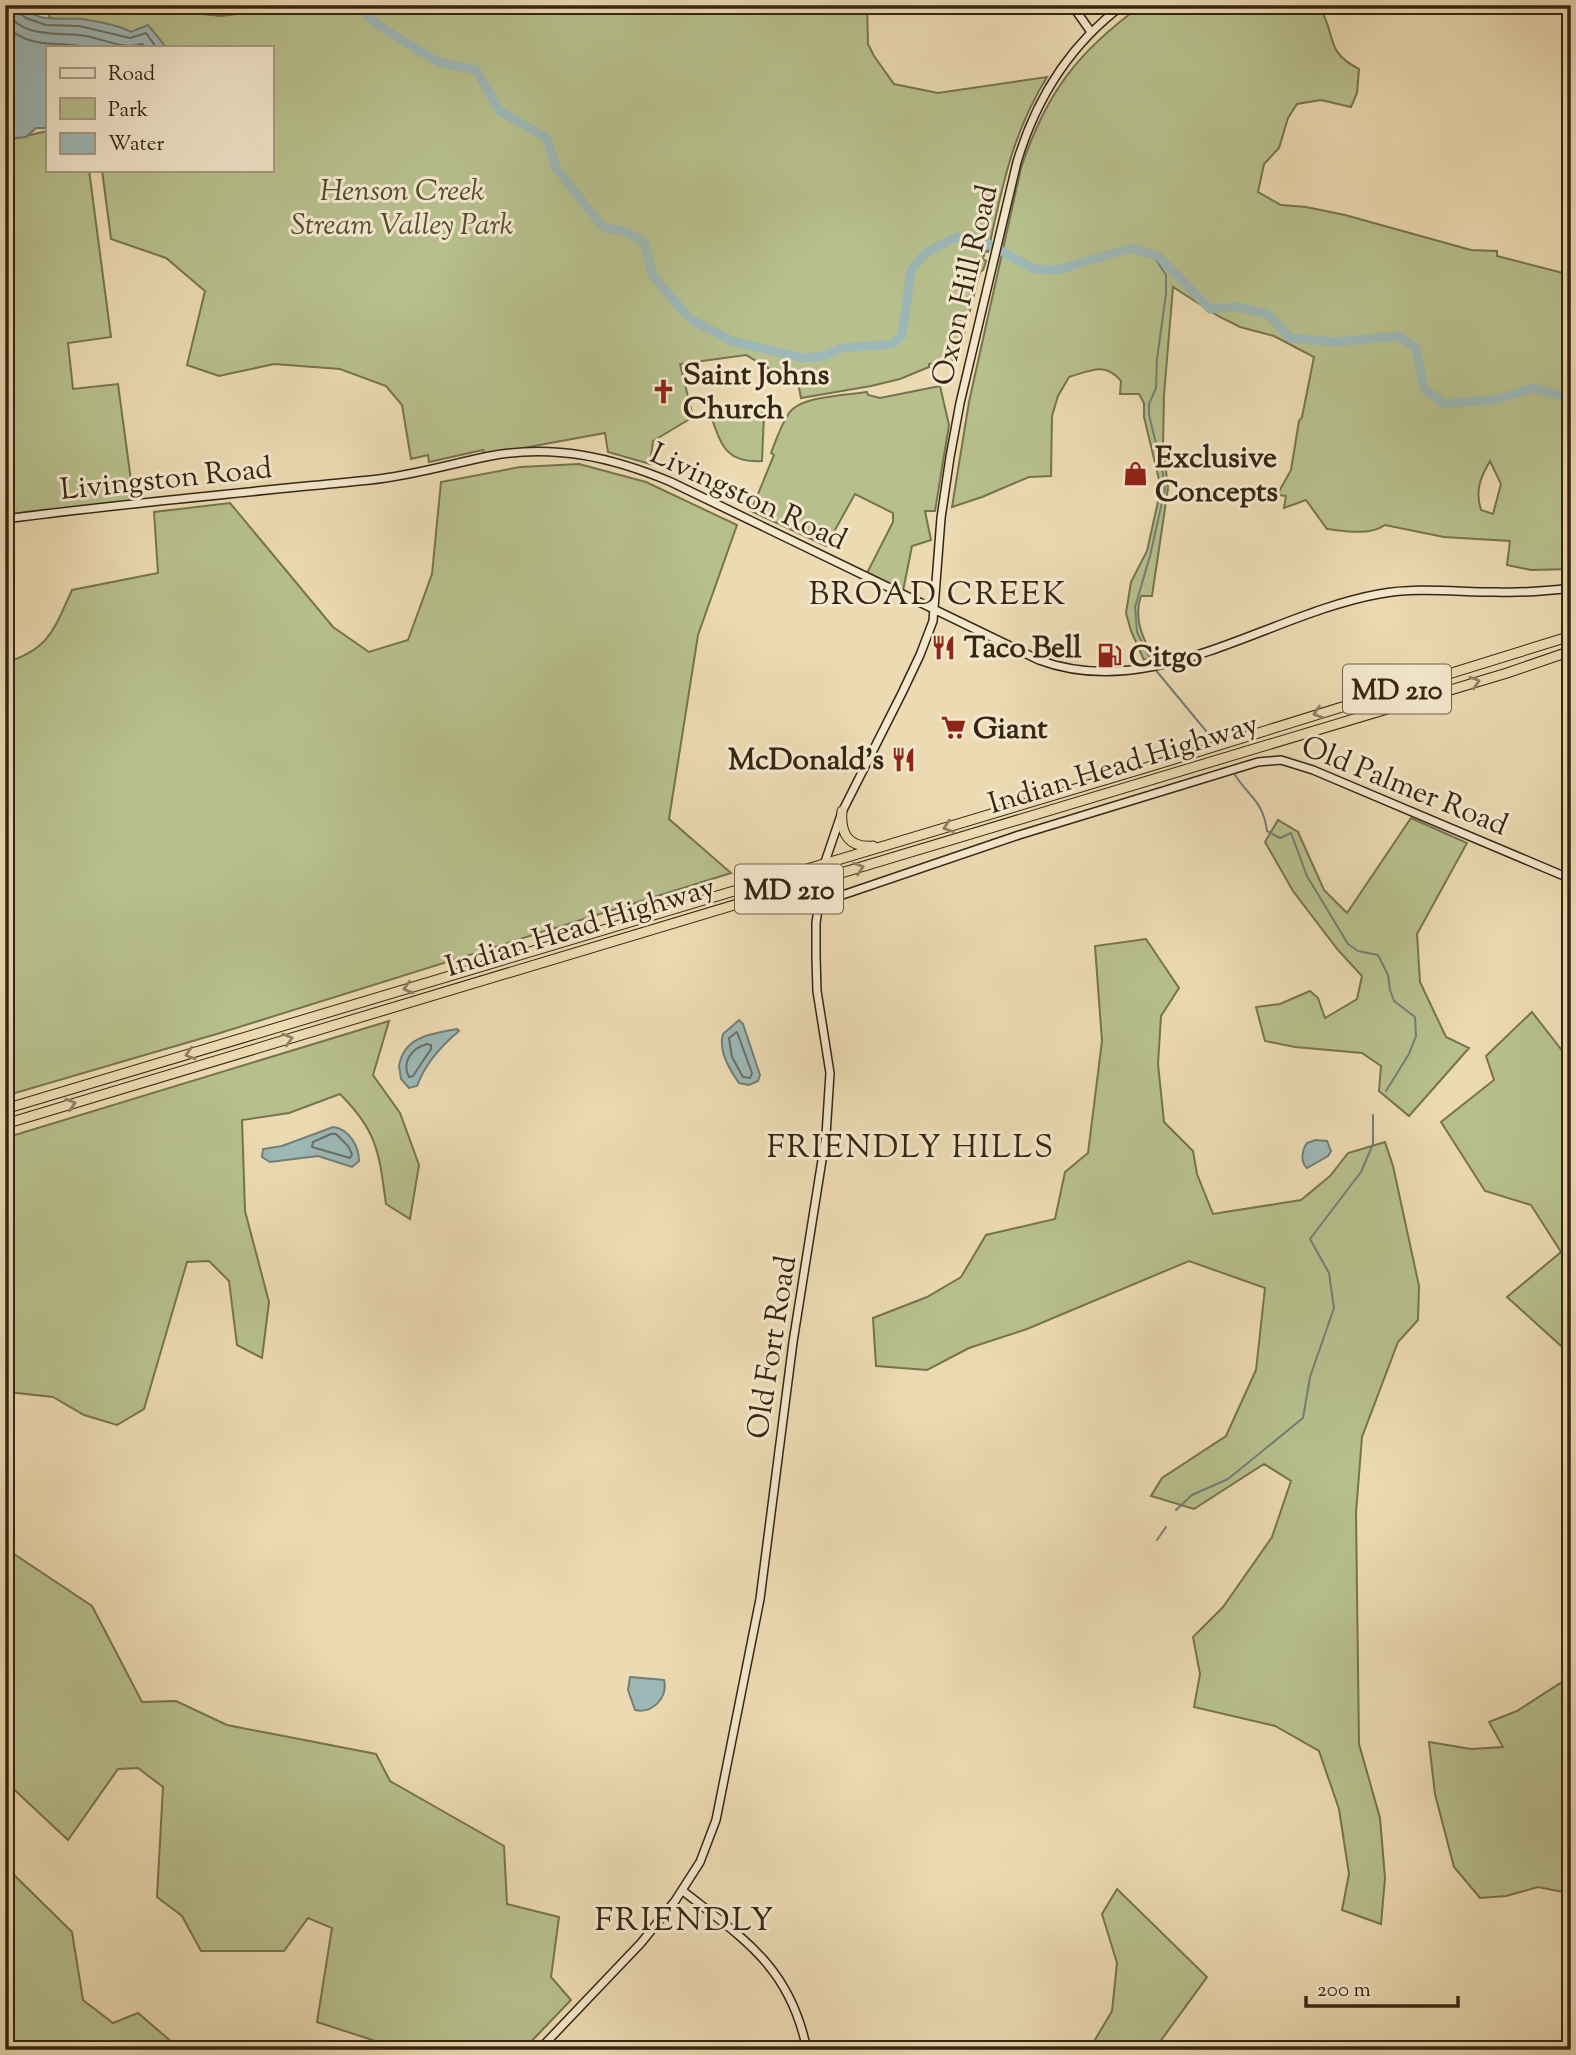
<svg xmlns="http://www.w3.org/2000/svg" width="1576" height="2055" viewBox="0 0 1576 2055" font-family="'Sorts Mill Goudy',serif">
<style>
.green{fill:#b7c08d;stroke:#767350;stroke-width:2;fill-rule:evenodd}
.water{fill:#9db8b7;stroke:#737e75;stroke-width:2}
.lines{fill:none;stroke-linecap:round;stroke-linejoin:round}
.shore{stroke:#696f65;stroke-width:2}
.stream{stroke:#737e75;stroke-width:2}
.river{stroke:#9db8b7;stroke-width:9}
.secondary-casing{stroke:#352613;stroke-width:10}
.highway-casing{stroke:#352613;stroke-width:11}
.secondary{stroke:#f3e7cd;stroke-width:7}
.highway{stroke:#ecdab2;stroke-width:9}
.oneway{stroke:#908062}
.labels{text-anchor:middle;stroke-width:6;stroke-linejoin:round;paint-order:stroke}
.shield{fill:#f3e7cd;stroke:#6e604b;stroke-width:2}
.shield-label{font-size:28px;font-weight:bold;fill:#352613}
.park-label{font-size:30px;font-style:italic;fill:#564c32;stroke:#f3e7cd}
.street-label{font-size:30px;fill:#352613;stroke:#f3e7cd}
.poi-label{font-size:30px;font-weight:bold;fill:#352613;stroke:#f3e7cd;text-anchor:start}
.neighbourhood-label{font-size:32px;letter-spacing:2px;fill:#352613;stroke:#f3e7cd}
.quarter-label{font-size:33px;letter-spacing:2px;fill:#352613;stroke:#f3e7cd}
</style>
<rect width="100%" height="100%" fill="#ecdab2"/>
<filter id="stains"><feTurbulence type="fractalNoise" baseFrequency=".00286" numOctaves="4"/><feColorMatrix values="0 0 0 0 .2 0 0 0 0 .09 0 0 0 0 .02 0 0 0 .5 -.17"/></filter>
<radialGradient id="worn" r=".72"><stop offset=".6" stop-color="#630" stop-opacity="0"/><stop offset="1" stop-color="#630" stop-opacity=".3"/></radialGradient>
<!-- green -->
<path class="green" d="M274 5H867L868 44 874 56 894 84 938 93 1047 77C1012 134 1002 187 988 252L985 251 983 259 986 261 983 270 980 272 957 360 929 364V367L900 379 871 386 801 398 798 383H793L746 355 680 364 693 417 653 441 650 464 608 452 605 433 485 455 483 450 429 462 428 455 411 459 402 405 386 386 340 369 274 364 219 376 187 365 205 291 166 258 111 239 102 170H271V47H162L134 34 53 21 49 16V10L79 12 135 7 221 16 275 9Z
M1142 5H1318C1338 34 1322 50 1359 69L1357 93 1351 107 1321 100 1297 104 1288 118 1279 148 1264 164 1258 192 1281 205 1306 207 1345 215 1471 250 1497 251V256L1571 275V569L1531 570 1507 565 1510 541 1444 537 1385 525C1369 536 1345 531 1327 529L1306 500 1284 508 1286 496 1277 495 1291 470 1299 421 1302 417 1314 357 1274 336 1240 327 1218 316 1173 287 1164 395 1163 445 1168 488 1152 596H1141C1133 618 1143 638 1153 658L1144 660 1131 631 1126 613 1131 582 1147 551 1161 488 1144 417V403L1139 394H1120L1121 381C1105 361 1090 371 1069 377L1058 396 1052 416 1051 476 1029 477 982 497 952 507 969 402 1021 168C1046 93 1078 51 1142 5ZM1490 461 1501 484 1493 514 1481 510C1475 491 1480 478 1490 461Z
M47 131V170H89L111 337 68 343 73 389 118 384 134 503 5 518V141Z
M940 386 949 425 935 511H925L931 540 912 546 903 591 867 573 893 522V513L855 494 826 546 751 511 774 455 771 453C776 440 781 425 789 413 801 396 847 395 867 392L868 395 880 398Z
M762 413 764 414 762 461C728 463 722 448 712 419Z
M579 464 646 482 737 525 698 635 669 819 731 873 220 1033 5 1096V663C50 649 54 629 72 590L158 573 154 512 230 503 333 627 369 652 408 640 432 574 441 482 520 467Z
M1411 818 1467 843 1417 934 1420 982 1446 1037 1469 1048 1409 1116 1379 1091 1381 1066 1362 1053 1295 1047 1265 1041 1256 1007 1280 1004 1310 991 1318 998 1325 1018 1357 999 1362 976 1338 950 1293 891 1265 842 1278 820 1298 832 1324 890 1347 913Z
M1146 939 1179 988 1161 1016 1158 1064 1164 1122 1193 1151 1197 1174 1213 1214 1301 1200 1330 1176 1348 1153 1385 1142 1393 1166 1419 1286 1418 1320 1398 1342 1362 1437 1356 1513 1359 1744 1380 1818 1385 1878 1381 1924 1342 1910 1349 1874 1339 1809 1319 1751 1275 1726 1194 1707 1200 1674 1193 1637 1223 1607 1272 1537 1291 1481 1264 1464 1194 1509 1151 1496 1162 1478 1226 1436 1256 1370 1265 1288 1189 1261 1027 1329 969 1348 927 1370 876 1366 873 1318 927 1297 961 1277 986 1235 1055 1219 1065 1172 1088 1153 1102 1041 1095 946Z
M1532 1012 1571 1062V1355L1507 1297 1561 1252 1531 1205 1485 1191 1441 1122 1494 1080 1486 1056Z
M389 1021 373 1075 400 1113 419 1165 410 1219 386 1204C379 1153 378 1132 340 1094L289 1113 242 1120 245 1211 269 1302 262 1358 237 1345 229 1281 209 1261 187 1262 144 1409 117 1425 84 1415 53 1397 8 1392 5 1384V1138Z
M5 1548 92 1606 142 1702 176 1701 227 1725 376 1754 390 1781 504 1846 507 1904 559 1917 551 1977 571 2000 523 2050H403L317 2022 332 1928 308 1918 284 1951H201L182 1916 157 1897 163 1787 138 1768 118 1769 68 1840 5 1781Z
M1571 1680V1897L1568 1893 1538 1887 1506 1896 1480 1898 1454 1867 1435 1794 1429 1742 1471 1749 1503 1747 1489 1722 1517 1711 1559 1684Z
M5 1866 72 1932 83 2000 113 2023 138 2013 181 2050H5Z
M1117 1889 1207 1977 1154 2050H1089L1112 2011 1117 1963 1102 1914Z"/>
<!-- water -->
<path class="water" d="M5 5H23C35 24 63 17 81 19 95 21 119 25 131 32L148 25 166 47H47V128H36L26 137 5 139Z
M739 1020 743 1024 760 1075 758 1081 749 1085 739 1083C730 1070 718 1051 723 1034Z
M457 1029 459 1031C441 1046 425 1064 417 1086L409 1088 401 1079 399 1066C404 1036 431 1034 457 1029Z
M333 1127C349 1129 359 1146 359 1161L352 1167 318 1156 270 1162 262 1157 263 1149 282 1146Z
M1315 1140 1327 1141 1331 1151 1328 1156 1307 1168C1300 1162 1302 1150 1307 1143Z
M630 1677 664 1680C668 1697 653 1714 635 1710L628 1690Z"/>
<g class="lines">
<!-- shore -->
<path class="shore" d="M8 5C10 37 56 33 78 35 99 36 122 51 142 44L146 47
M17 5 18 12 26 18 46 25 79 26 130 38 146 33 156 47
M5 26C34 51 55 40 85 47
M737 1032 752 1073 750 1078 743 1077 732 1057 729 1038Z
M427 1044 431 1045V1049L413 1076 409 1077C401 1062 412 1048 427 1044Z
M331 1134H336L348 1146 352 1154 350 1158 312 1147 313 1142Z"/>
<!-- stream -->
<path class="stream" d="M1152 663 1137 632 1135 607 1150 556 1165 489 1162 468 1149 415V404L1156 388 1157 359 1166 294V275L1153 255
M1154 668 1211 737
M1235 775C1250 798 1263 801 1267 831L1280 838 1291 833 1307 876 1348 944 1358 951 1378 955 1388 975 1390 990 1394 1001 1415 1017 1416 1036 1409 1054 1386 1091
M1176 1510 1192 1495 1228 1479 1303 1418 1310 1377 1334 1308 1329 1273 1310 1239 1361 1172 1373 1144V1115
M1157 1540 1166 1527"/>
<!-- river -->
<path class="river" d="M118 5 202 9 256 5
M257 5 359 8 381 27 438 62 476 70 500 111 547 138 556 168 603 227 627 232 644 242 653 276 690 319 732 341 803 358 824 356 841 348 892 344 902 336 911 270 924 254 954 238H977L1034 269 1057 270 1131 248 1158 256 1210 309 1237 307 1268 314 1290 338 1334 342 1398 336 1416 348 1424 389 1445 404 1498 399 1533 388 1571 398"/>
<defs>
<path id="secondary" d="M1072 5 1091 32
M5 519C126 503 248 492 370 480 411 476 450 464 490 456 553 444 612 457 671 482L1039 660C1154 703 1268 614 1379 594 1417 587 1457 592 1496 592 1521 593 1546 591 1571 588
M819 903 1019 835 1258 762 1281 760 1313 770 1571 879
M683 1891C745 1940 790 1967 807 2050
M539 2050 641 1943 675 1901 700 1862 716 1820 760 1599 793 1342 826 1135 830 1073 817 991 816 956V923L825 862 842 812 902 693 920 655 933 621 941 518 950 457 960 403 1017 162C1036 99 1069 45 1123 5"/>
<path id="highway" d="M842 811C840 834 849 848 873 846
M5 1109 1155 765 1571 636
M5 1124 1507 673 1571 651"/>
</defs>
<!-- secondary casing -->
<use href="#secondary" class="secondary-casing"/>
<!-- highway casing -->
<use href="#highway" class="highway-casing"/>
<!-- secondary -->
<use href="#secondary" class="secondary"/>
<!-- highway -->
<use href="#highway" class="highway"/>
</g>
<!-- one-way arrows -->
<defs><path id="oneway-chevron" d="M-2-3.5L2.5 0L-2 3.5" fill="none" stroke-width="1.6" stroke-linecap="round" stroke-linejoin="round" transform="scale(1.75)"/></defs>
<g class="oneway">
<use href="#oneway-chevron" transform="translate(1475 682) rotate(-17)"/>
<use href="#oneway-chevron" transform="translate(1318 713) rotate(162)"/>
<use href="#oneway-chevron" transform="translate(948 827) rotate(162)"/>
<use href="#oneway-chevron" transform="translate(859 868) rotate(-18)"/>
<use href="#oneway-chevron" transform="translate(408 988) rotate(163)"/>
<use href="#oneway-chevron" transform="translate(288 1039) rotate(-17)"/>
<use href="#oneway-chevron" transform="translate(190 1054) rotate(164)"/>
<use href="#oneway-chevron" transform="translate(71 1104) rotate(-17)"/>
</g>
<!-- icons -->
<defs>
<symbol id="church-bare" viewBox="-9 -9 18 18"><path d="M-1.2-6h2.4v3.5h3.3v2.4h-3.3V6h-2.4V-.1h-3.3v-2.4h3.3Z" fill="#8f2418" stroke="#f3e7cd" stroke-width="2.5" paint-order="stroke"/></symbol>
<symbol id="shop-bare" viewBox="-9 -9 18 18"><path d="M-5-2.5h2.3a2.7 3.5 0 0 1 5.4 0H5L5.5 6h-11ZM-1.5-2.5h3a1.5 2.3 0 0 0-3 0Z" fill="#8f2418" stroke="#f3e7cd" stroke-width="2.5" paint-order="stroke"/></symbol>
<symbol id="restaurant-bare" viewBox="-9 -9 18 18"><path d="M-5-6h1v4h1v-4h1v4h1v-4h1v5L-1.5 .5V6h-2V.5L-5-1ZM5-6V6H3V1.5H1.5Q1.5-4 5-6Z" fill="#8f2418" stroke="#f3e7cd" stroke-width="2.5" paint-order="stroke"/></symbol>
<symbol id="fuel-bare" viewBox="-9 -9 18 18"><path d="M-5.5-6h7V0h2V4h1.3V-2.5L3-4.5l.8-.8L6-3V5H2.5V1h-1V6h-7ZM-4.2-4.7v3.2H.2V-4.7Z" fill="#8f2418" stroke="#f3e7cd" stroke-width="2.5" paint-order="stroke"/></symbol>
<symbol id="supermarket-bare" viewBox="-9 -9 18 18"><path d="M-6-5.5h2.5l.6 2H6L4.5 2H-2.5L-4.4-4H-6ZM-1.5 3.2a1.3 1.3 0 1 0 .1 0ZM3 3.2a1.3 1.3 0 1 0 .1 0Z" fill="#8f2418" stroke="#f3e7cd" stroke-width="2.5" paint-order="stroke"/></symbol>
</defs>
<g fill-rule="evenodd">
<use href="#church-bare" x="646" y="374" width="35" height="35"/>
<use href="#shop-bare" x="1118" y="456" width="35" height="35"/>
<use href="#restaurant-bare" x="926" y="630" width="35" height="35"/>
<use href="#fuel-bare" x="1092" y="638" width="35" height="35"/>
<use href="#supermarket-bare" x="936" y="710" width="35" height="35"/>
<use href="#restaurant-bare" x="886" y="742" width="35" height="35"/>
</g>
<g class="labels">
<!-- shield labels -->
<g class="shield">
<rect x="1343" y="664.5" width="108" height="49" rx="5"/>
<rect x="735" y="864.5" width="108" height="49" rx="5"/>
</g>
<g class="shield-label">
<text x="1397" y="699">MD 210</text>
<text x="789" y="899">MD 210</text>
</g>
<!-- park labels -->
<g class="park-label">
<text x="402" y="200">Henson Creek<tspan x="402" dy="34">Stream Valley Park</tspan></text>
</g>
<!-- street labels -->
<g class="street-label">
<text transform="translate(964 285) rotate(-77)" y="10">Oxon Hill Road</text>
<text transform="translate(166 478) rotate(-6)" y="10">Livingston Road</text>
<text transform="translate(749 496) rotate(25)" y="10">Livingston Road</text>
<text transform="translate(1123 763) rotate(-17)" y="10">Indian Head Highway</text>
<text transform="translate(1405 785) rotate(22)" y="10">Old Palmer Road</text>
<text transform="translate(580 926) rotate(-17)" y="10">Indian Head Highway</text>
<text transform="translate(771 1347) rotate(-81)" y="10">Old Fort Road</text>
</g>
<!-- poi labels -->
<g class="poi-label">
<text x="683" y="384">Saint Johns<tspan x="683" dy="34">Church</tspan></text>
<text x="1155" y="467">Exclusive<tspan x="1155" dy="34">Concepts</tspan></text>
<text x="964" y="657">Taco Bell</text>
<text x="1129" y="666">Citgo</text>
<text x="973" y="738">Giant</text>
<text x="884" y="769" text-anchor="end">McDonald's</text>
</g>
<!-- neighbourhood labels -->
<g class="neighbourhood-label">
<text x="938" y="604">BROAD CREEK</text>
<text x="911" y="1157">FRIENDLY HILLS</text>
</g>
<!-- quarter labels -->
<g class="quarter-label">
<text x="685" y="1930">FRIENDLY</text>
</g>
</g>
<!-- margin -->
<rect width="1576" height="2055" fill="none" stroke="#ecdab2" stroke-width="28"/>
<rect x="7" y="7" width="1562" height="2041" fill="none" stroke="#352613" stroke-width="3.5"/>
<rect x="14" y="14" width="1548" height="2027" fill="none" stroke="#352613" stroke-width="2"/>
<!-- legend -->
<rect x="46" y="46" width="228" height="126" fill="#f3e7cd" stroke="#a79a83" stroke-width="2"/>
<rect x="60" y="68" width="35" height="10" fill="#f3e7cd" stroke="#a79a83" stroke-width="2"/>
<text x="108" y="80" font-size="21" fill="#352613">Road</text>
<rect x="60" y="98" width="35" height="21" fill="#b7c08d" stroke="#a79a83" stroke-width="2"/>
<text x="108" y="116" font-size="21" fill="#352613">Park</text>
<rect x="60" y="133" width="35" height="21" fill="#9db8b7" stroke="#a79a83" stroke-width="2"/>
<text x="108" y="150" font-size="21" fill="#352613">Water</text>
<!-- scale -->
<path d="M1306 1996v10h152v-10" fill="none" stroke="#352613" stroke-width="3.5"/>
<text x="1317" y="1996" font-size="21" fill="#352613" stroke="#f3e7cd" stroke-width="5" paint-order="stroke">200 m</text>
<rect width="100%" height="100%" filter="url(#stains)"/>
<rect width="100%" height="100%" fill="url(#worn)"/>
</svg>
